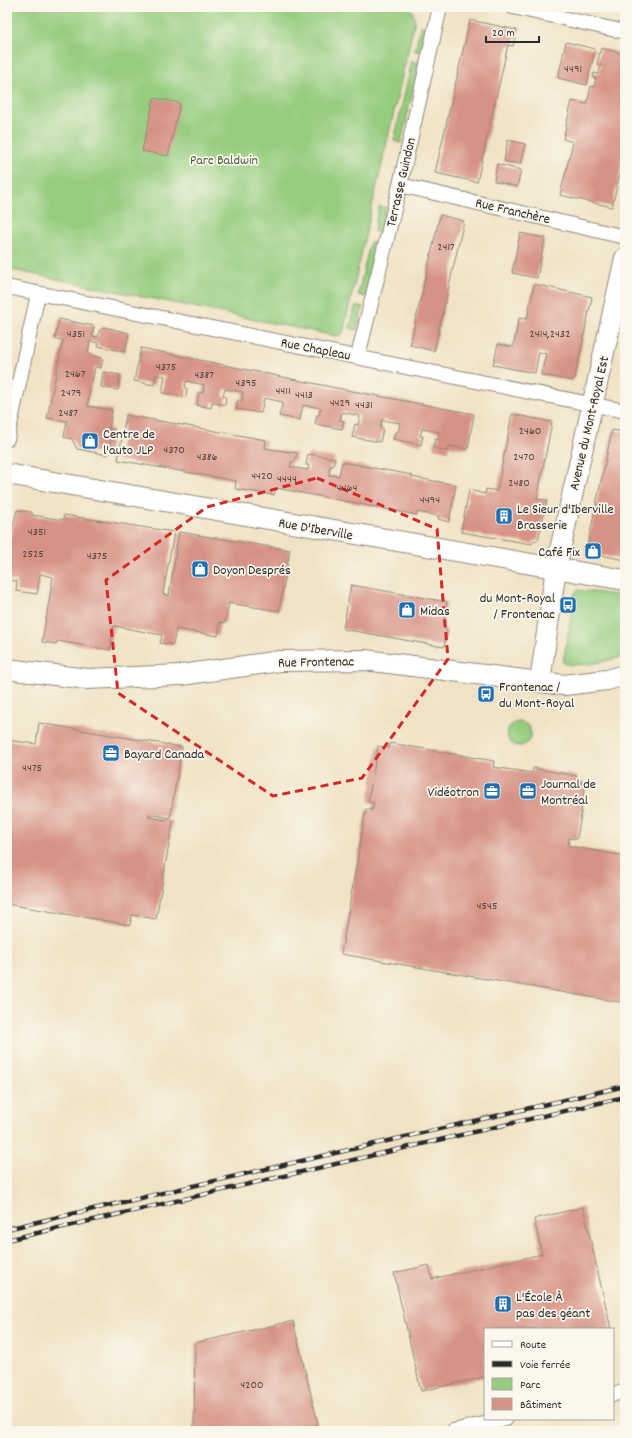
<svg xmlns="http://www.w3.org/2000/svg" width="632" height="1438" viewBox="0 0 632 1438" font-family="Dekko,sans-serif">
<style>
.green{fill:#95cc7e;stroke:#607c54}
.building{fill:#d69284}
.lines{fill:none;stroke-linecap:round;stroke-linejoin:round}
.street-casing{stroke:#8e8778;stroke-width:16}
.secondary-casing{stroke:#8e8778;stroke-width:22}
.street{stroke:#fff;stroke-width:14}
.secondary{stroke:#fff;stroke-width:20}
.rail-casing{stroke:#2b2b2b;stroke-width:4.5}
.rail{stroke:#fbf7ec;stroke-width:3;stroke-dasharray:9;stroke-linecap:butt}
.marked{fill:none;stroke:#d62828;stroke-width:3;stroke-dasharray:8 5;stroke-linejoin:round}
.labels{text-anchor:middle;stroke-width:3.5;stroke-linejoin:round;paint-order:stroke}
.number-label{font-size:12px;fill:#564541}
.park-label{font-size:14px;fill:#4b5b44;stroke:#fbf7ec}
.street-label{font-size:14px;fill:#2b2b2b;stroke:#fbf7ec}
.poi-label{font-size:14px;fill:#2b2b2b;stroke:#fbf7ec;text-anchor:start}
</style>
<rect width="100%" height="100%" fill="#fbf7ec"/>
<filter id="ink" filterUnits="userSpaceOnUse"><feTurbulence type="fractalNoise" baseFrequency=".025" numOctaves="2"/><feDisplacementMap in="SourceGraphic" scale="8" xChannelSelector="R" yChannelSelector="G"/><feConvolveMatrix kernelMatrix="1 2 1 2 8 2 1 2 1" color-interpolation-filters="sRGB"/></filter>
<filter id="wash" filterUnits="userSpaceOnUse"><feTurbulence type="fractalNoise" baseFrequency=".012" numOctaves="4" result="noise"/><feDisplacementMap in="SourceGraphic" scale="16" xChannelSelector="R" yChannelSelector="G"/><feGaussianBlur stdDeviation="0.9" result="paint"/><feColorMatrix in="noise" values="0 0 0 0 0 0 0 0 0 0 0 0 0 0 0 0 0 1.4 0 .05"/><feComposite in="paint" operator="in"/></filter>
<g filter="url(#wash)">
<rect width="100%" height="100%" fill="#f0e3c5"/>
<!-- green -->
<path class="green" d="M7 7H409L412 10 415 20 343 333 341 335 336 336 7 269Z
M420 26 427 27 421 52 415 51Z
M412 61 419 63 401 143 394 141Z
M379 206 386 208 380 233 374 231Z
M370 242 377 243 365 297 358 295Z
M355 306 363 307 357 330 350 328Z
M578 590 625 596V656C606 661 585 667 565 664L563 662 575 592Z
M507 734a12 12 0 1 1 24 0a12 12 0 1 1-24 0Z"/>
<g id="blocks">
<!-- building -->
<path class="building" d="M470 20 517 30 513 46 508 45 477 182 435 173Z
M566 42 595 49 587 85 558 78Z
M601 48 625 54V151L612 207 560 195 573 142 563 139 572 101 587 104 591 86 594 87 596 78H593L594 73 599 74 601 65 597 64Z
M154 98 180 103 168 156 142 151Z
M508 140 525 144 520 164 504 161Z
M497 164 521 170 517 187 494 181Z
M440 215 464 221 434 351 410 345Z
M520 233 545 238 537 278 512 273Z
M534 284 592 297 575 378 572 381 541 375 546 354 539 352 535 373 493 365 498 344 513 347 519 318 527 319Z
M7 313 11 314 8 331H7Z
M59 319 94 326 92 336 98 337 99 331 104 327 129 333 125 352 98 346 99 343 90 341 88 353 90 355 103 358 101 368 95 367 87 406 112 410 109 429 113 430 108 455 77 449 72 439 64 437 67 421 47 418 63 340 55 339Z
M141 348 336 388 474 414 468 449 449 446 448 451 433 448 435 439 438 440 439 432 422 429 420 436H423L421 445 393 439 395 432H398L400 423 382 420 380 428 383 429 380 442 352 437 355 424 358 425 360 416 342 412 340 420 344 421 342 429 315 424 317 415H319L321 408 303 405 300 420 279 416 283 402 264 398 261 413 236 409 238 400 242 401 243 392 225 389 223 396 226 397 225 405 212 402 211 408 197 405 199 392 203 393 204 385 186 381 185 388 187 389 186 397 162 393 165 376 156 375 154 385 134 381Z
M103 372 120 375 118 390 101 387Z
M512 414 552 422 537 499 547 500 538 540 533 541 532 544 461 532 469 490 485 494 486 489 497 491Z
M126 415 266 440 265 448 297 453 295 462 292 461 290 467 308 470 309 465H306L308 454 335 458 333 466H330L329 475 339 476 342 462 412 475V477L456 485 449 522 438 519 439 516 417 512V515L276 488 274 495 235 489 236 481 118 460Z
M612 430 625 432V560L586 552Z
M17 510 32 512V515L63 520 64 515 174 532 163 594 169 596 179 532 290 550 279 611 229 603 225 623 220 622 218 636 176 629 173 645 160 643 162 635 114 626 110 650 57 641 56 644 42 642 53 577 40 574 37 594 16 591 17 581 7 580 9 569H7V549Z
M351 585 447 602 443 627 446 629 447 632 444 647 343 629Z
M39 723 182 747 170 818 149 814 148 817 173 821 156 919 132 915 130 925 7 904V740L36 744Z
M390 743 494 761 493 767 532 773 533 768 577 776 576 781 586 783 577 839 569 838 568 846 625 856V1003L341 954 366 809 372 810 374 803 368 802 378 746 389 748Z
M583 1207 611 1329H485V1377L421 1391 394 1273 429 1265 432 1279 542 1254 534 1219Z
M293 1321 318 1424 290 1431H194L195 1343Z"/>
</g>
</g>
<g filter="url(#ink)">
<use href="#blocks" fill-opacity="0" stroke="#8e8778" stroke-width="1"/>
<g class="lines">
<defs>
<path id="street" d="M513 7 625 32
M400 185 625 237
M7 287 625 411
M358 356 400 185 440 7
M7 439 38 294
M613 1394 625 1392
M453 1431 506 1419"/>
<path id="secondary" d="M7 474 625 580
M7 669 87 679 181 675 280 661 365 660 564 685 607 680 625 675
M540 682 556 568 625 258"/>
</defs>
<!-- street casing -->
<use href="#street" class="street-casing"/>
<!-- secondary casing -->
<use href="#secondary" class="secondary-casing"/>
<!-- street -->
<use href="#street" class="street"/>
<!-- secondary -->
<use href="#secondary" class="secondary"/>
<defs>
<path id="rail" d="M7 1229 625 1086
M7 1240 625 1097"/>
</defs>
<!-- rail casing -->
<use href="#rail" class="rail-casing"/>
<!-- rail -->
<use href="#rail" class="rail"/>
</g>
</g>
<!-- marked area -->
<path class="marked" d="M317 478 437 529 448 659 362 778 273 796 118 693 106 580 207 507Z"/>
<!-- icons -->
<defs>
<symbol id="shop-square" viewBox="-11 -11 22 22"><rect x="-9" y="-9" width="18" height="18" rx="4" fill="#1f6fb2" stroke="#fbf7ec"/><path d="M-5-2.5h2.3a2.7 3.5 0 0 1 5.4 0H5L5.5 6h-11ZM-1.5-2.5h3a1.5 2.3 0 0 0-3 0Z" fill="#fff"/></symbol>
<symbol id="building-square" viewBox="-11 -11 22 22"><rect x="-9" y="-9" width="18" height="18" rx="4" fill="#1f6fb2" stroke="#fbf7ec"/><path d="M-4-6H4V6H1V3H-1V6H-4ZM-2.5-4.3h1.7v1.8h-1.7ZM.8-4.3h1.7v1.8H.8ZM-2.5-1h1.7V.8h-1.7ZM.8-1h1.7V.8H.8Z" fill="#fff"/></symbol>
<symbol id="bus-square" viewBox="-11 -11 22 22"><rect x="-9" y="-9" width="18" height="18" rx="4" fill="#1f6fb2" stroke="#fbf7ec"/><path d="M-5-6H5V4H4V6H2V4H-2V6H-4V4H-5ZM-3.5-4V0h7V-4ZM-3.5 1.2v1.5H-2V1.2ZM2 1.2v1.5H3.5V1.2Z" fill="#fff"/></symbol>
<symbol id="office-square" viewBox="-11 -11 22 22"><rect x="-9" y="-9" width="18" height="18" rx="4" fill="#1f6fb2" stroke="#fbf7ec"/><path d="M-6-3h4V-5.5h4V-3h4V5H-6ZM-1-4.5V-3h2v-1.5ZM-6 0V1H6V0Z" fill="#fff"/></symbol>
</defs>
<g fill-rule="evenodd">
<use href="#shop-square" x="80" y="431" width="20" height="20"/>
<use href="#building-square" x="494" y="506" width="20" height="20"/>
<use href="#shop-square" x="583" y="541" width="20" height="20"/>
<use href="#shop-square" x="190" y="559" width="20" height="20"/>
<use href="#bus-square" x="558" y="595" width="20" height="20"/>
<use href="#shop-square" x="397" y="600" width="20" height="20"/>
<use href="#bus-square" x="476" y="684" width="20" height="20"/>
<use href="#office-square" x="101" y="743" width="20" height="20"/>
<use href="#office-square" x="482" y="781" width="20" height="20"/>
<use href="#office-square" x="518" y="781" width="20" height="20"/>
<use href="#building-square" x="493" y="1294" width="20" height="20"/>
</g>
<g class="labels">
<!-- number labels -->
<g class="number-label">
<text x="573" y="72">4491</text>
<text x="446" y="250">2417</text>
<text x="76" y="337">4351</text>
<text x="550" y="337">2414,2432</text>
<text x="166" y="370">4375</text>
<text x="75" y="377">2467</text>
<text x="204" y="378">4387</text>
<text x="246" y="386">4395</text>
<text x="283" y="394">4411</text>
<text x="71" y="396">2479</text>
<text x="304" y="398">4413</text>
<text x="340" y="406">4429</text>
<text x="364" y="408">4431</text>
<text x="68" y="416">2487</text>
<text x="530" y="434">2460</text>
<text x="174" y="453">4370</text>
<text x="207" y="460">4386</text>
<text x="524" y="460">2470</text>
<text x="262" y="479">4420</text>
<text x="287" y="482">4444</text>
<text x="519" y="486">2480</text>
<text x="347" y="491">4464</text>
<text x="430" y="503">4494</text>
<text x="37" y="535">4351</text>
<text x="33" y="557">2525</text>
<text x="97" y="559">4375</text>
<text x="32" y="771">4475</text>
<text x="487" y="909">4545</text>
<text x="252" y="1388">4200</text>
</g>
<!-- park labels -->
<g class="park-label">
<text x="224" y="164">Parc Baldwin</text>
</g>
<!-- street labels -->
<g class="street-label">
<text transform="translate(400 182) rotate(-77)" y="5">Terrasse Guindon</text>
<text transform="translate(513 210) rotate(13)" y="5">Rue Franchère</text>
<text transform="translate(316 348) rotate(11)" y="5">Rue Chapleau</text>
<text transform="translate(588 423) rotate(-77)" y="5">Avenue du Mont-Royal Est</text>
<text transform="translate(316 528) rotate(10)" y="5">Rue D'Iberville</text>
<text transform="translate(316 661) rotate(-1)" y="5">Rue Frontenac</text>
</g>
<!-- poi labels -->
<g class="poi-label">
<text x="103" y="438">Centre de<tspan x="103" dy="16">l'auto JLP</tspan></text>
<text x="517" y="513">Le Sieur d'Iberville<tspan x="517" dy="16">Brasserie</tspan></text>
<text x="580" y="556" text-anchor="end">Café Fix</text>
<text x="213" y="574">Doyon Després</text>
<text x="555" y="602" text-anchor="end">du Mont-Royal<tspan x="555" dy="16">/ Frontenac</tspan></text>
<text x="420" y="615">Midas</text>
<text x="499" y="691">Frontenac /<tspan x="499" dy="16">du Mont-Royal</tspan></text>
<text x="124" y="758">Bayard Canada</text>
<text x="541" y="788">Journal de<tspan x="541" dy="16">Montréal</tspan></text>
<text x="479" y="796" text-anchor="end">Vidéotron</text>
<text x="516" y="1301">L'École À<tspan x="516" dy="16">pas des géant</tspan></text>
</g>
</g>
<!-- margin -->
<rect width="632" height="1438" fill="none" stroke="#fbf7ec" stroke-width="24"/>
<!-- legend -->
<rect x="484" y="1328" width="130" height="92" fill="#fbf7ec" stroke="#a8a59f"/>
<rect x="492" y="1341" width="20" height="6" fill="#ffffff" stroke="#a8a59f"/>
<text x="520" y="1348" font-size="12" fill="#2b2b2b">Route</text>
<rect x="492" y="1361" width="20" height="6" fill="#2b2b2b" stroke="#a8a59f"/>
<text x="520" y="1368" font-size="12" fill="#2b2b2b">Voie ferrée</text>
<rect x="492" y="1378" width="20" height="12" fill="#95cc7e" stroke="#a8a59f"/>
<text x="520" y="1388" font-size="12" fill="#2b2b2b">Parc</text>
<rect x="492" y="1398" width="20" height="12" fill="#d69284" stroke="#a8a59f"/>
<text x="520" y="1408" font-size="12" fill="#2b2b2b">Bâtiment</text>
<!-- scale -->
<path d="M486 36v6h53v-6" fill="none" stroke="#2b2b2b" stroke-width="2"/>
<text x="492" y="36" font-size="12" fill="#2b2b2b" stroke="#fbf7ec" stroke-width="3" paint-order="stroke">20 m</text>
</svg>
